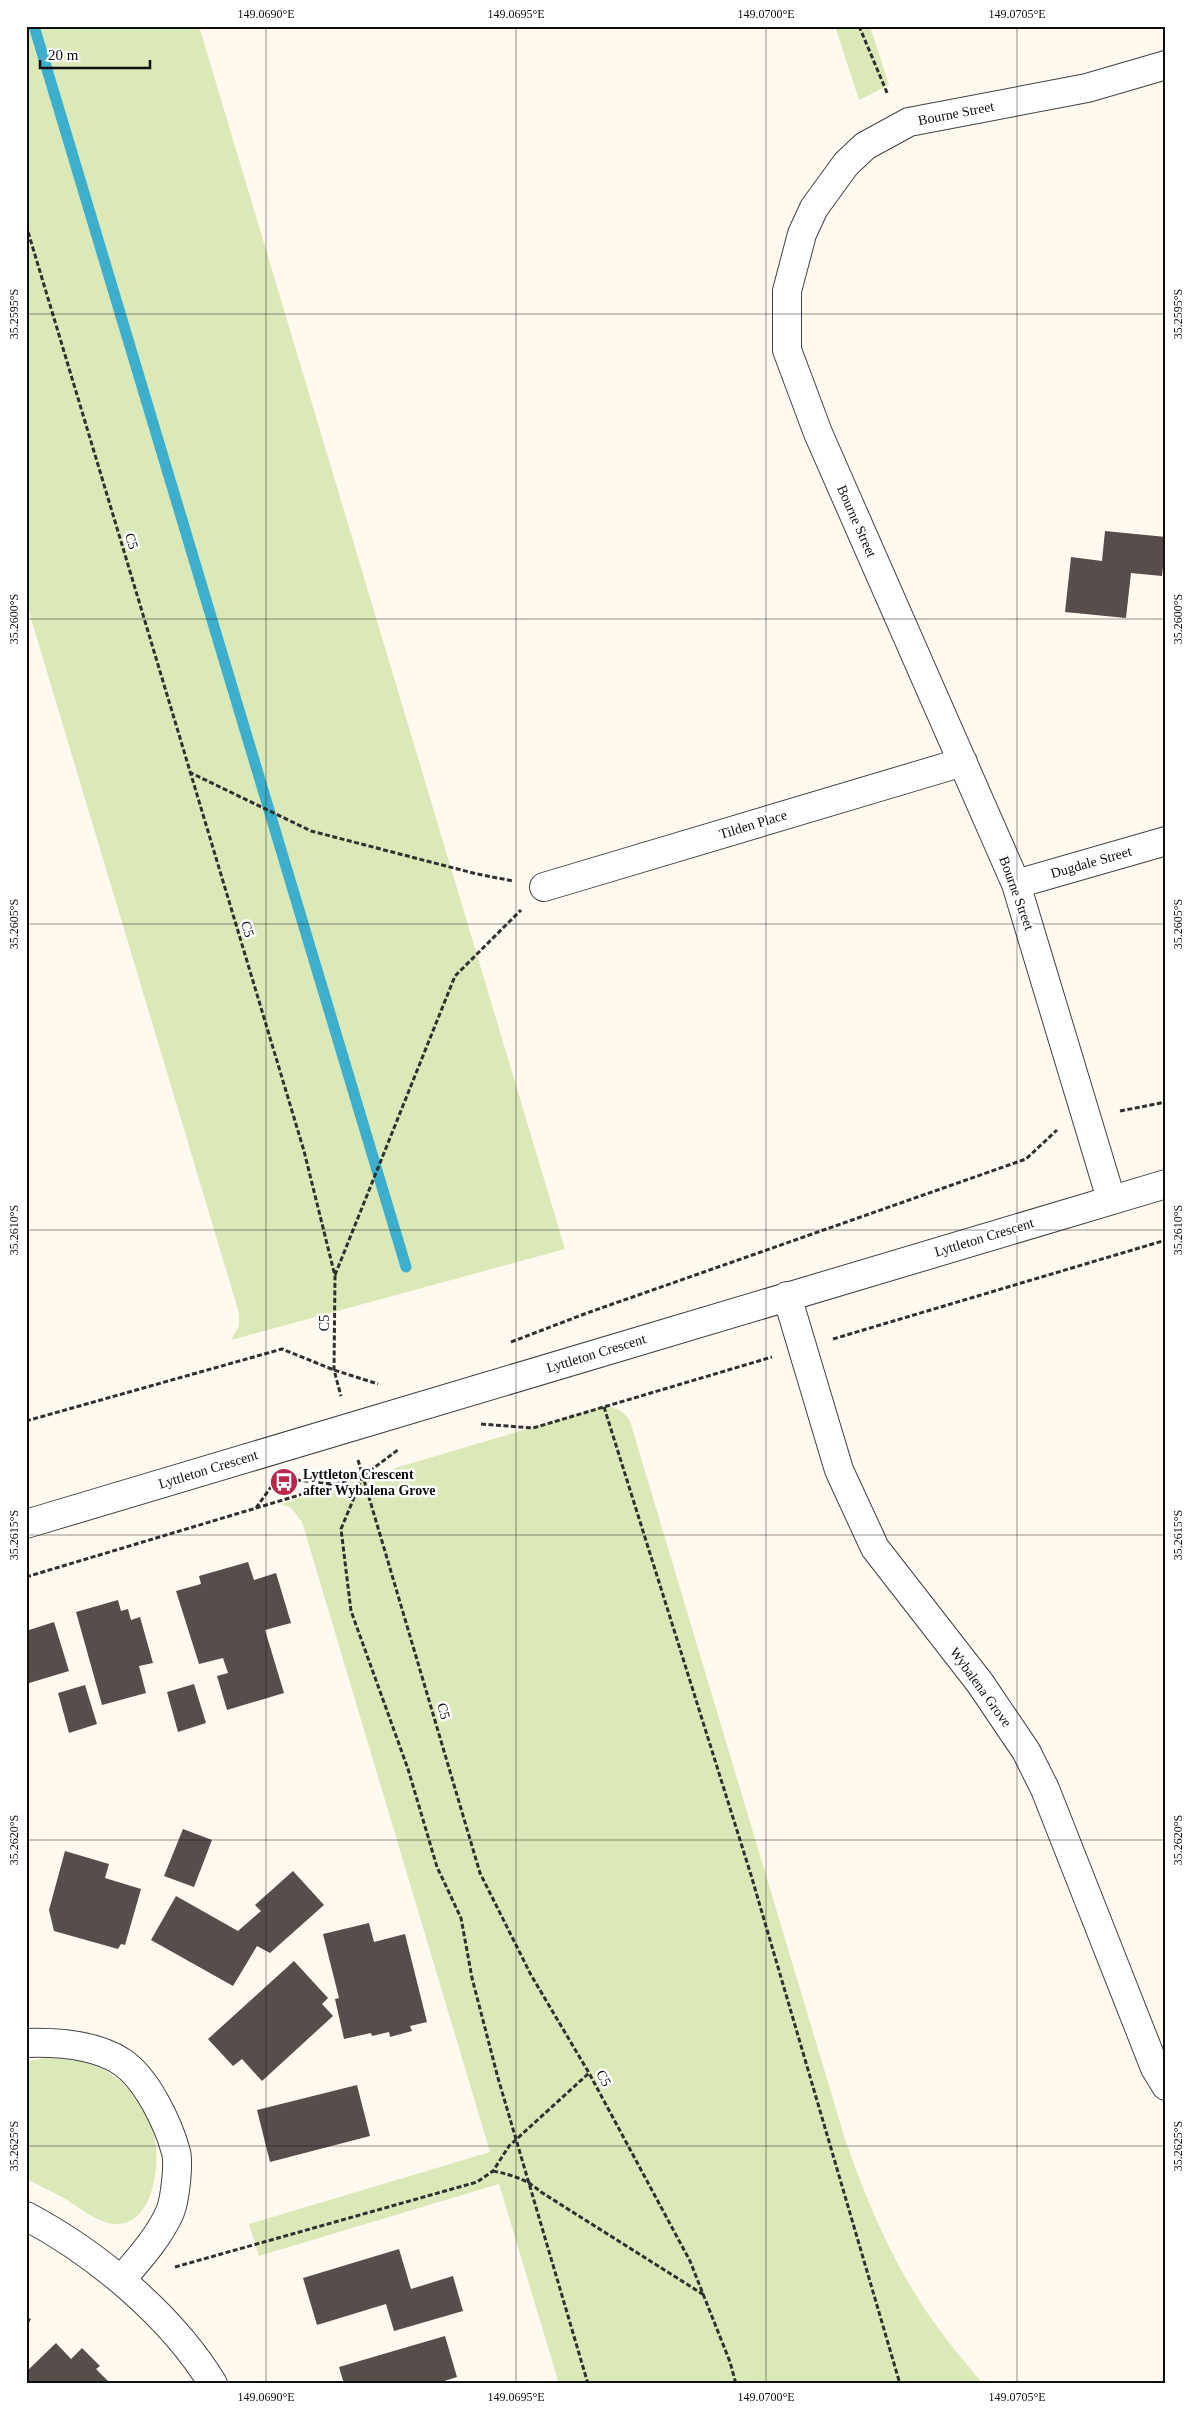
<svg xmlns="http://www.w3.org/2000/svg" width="1192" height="2410" viewBox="0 0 1192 2410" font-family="Georgia,serif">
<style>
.green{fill:#dbe9b9}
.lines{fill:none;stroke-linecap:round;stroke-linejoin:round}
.stream{stroke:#3daecb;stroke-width:11}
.building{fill:#574d4a}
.minor-casing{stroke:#414141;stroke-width:30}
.path{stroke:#303030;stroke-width:3;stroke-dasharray:5 2.5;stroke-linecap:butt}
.minor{stroke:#fff;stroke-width:28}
.ticks{fill:none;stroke:#0e0e0e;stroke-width:1;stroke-opacity:0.45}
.labels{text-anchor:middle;stroke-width:5;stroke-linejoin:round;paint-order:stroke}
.street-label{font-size:14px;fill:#0e0e0e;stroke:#fff}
.poi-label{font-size:14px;font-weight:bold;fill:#0e0e0e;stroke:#fff;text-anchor:start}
.neatline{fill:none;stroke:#0e0e0e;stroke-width:2}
.ticks-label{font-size:12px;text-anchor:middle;fill:#0e0e0e}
</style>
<rect width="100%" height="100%" fill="#fff9ef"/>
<!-- green -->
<path class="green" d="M26 26H199L565 1249 231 1340 239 1326V1313L26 602Z
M835 26H870L889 85 859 100Z
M604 1406C617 1408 623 1410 630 1421L845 2139C864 2193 885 2246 916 2295 935 2327 959 2355 983 2384H559L499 2184 259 2256 249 2224 490 2152 302 1522 291 1508 281 1504 355 1480Z
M44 2058C62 2059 80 2059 97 2066 124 2078 143 2103 153 2131 162 2158 155 2227 114 2224 95 2222 77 2205 60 2196 49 2190 38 2185 26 2179V2062Z"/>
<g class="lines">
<!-- stream -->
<path class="stream" d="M34 26 406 1267"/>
</g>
<!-- building -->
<path class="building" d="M1105 531 1166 537 1162 576 1131 573 1126 618 1065 612 1071 557 1102 561Z
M248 1562 254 1580 276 1573 291 1623 265 1630 284 1693 227 1710 217 1676 228 1673 223 1658 199 1664 176 1591 201 1584 199 1576Z
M118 1600 121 1611 128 1609 131 1620 140 1617 153 1663 139 1666 146 1693 102 1705 76 1612Z
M54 1622 69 1671 26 1684V1631Z
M194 1684 206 1723 178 1732 167 1692Z
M85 1685 97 1724 69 1733 58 1693Z
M183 1829 212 1840 194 1887 164 1876Z
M65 1851 109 1864 105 1878 141 1889 125 1945 121 1944 118 1949 54 1931 49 1910Z
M293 1871 324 1905 270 1953 257 1946 233 1986 151 1940 176 1896 238 1931 261 1911 255 1905Z
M369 1923 374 1942 405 1934 427 2022 410 2026 412 2031 390 2037 389 2032 372 2036 371 2033 344 2039 335 1999 339 1998 323 1934Z
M294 1961 328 1998 322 2004 333 2016 262 2081 242 2059 233 2066 208 2039Z
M357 2085 370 2136 270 2162 257 2110Z
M399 2249 411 2289 453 2276 463 2311 394 2331 386 2304 317 2325 303 2278Z
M26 2317 31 2319 26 2329Z
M445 2336 457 2377 435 2384H344L339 2367Z
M56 2343 71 2359 82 2348 100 2366 96 2369 111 2384H26V2372Z"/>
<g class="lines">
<defs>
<path id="minor" d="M1016 884 1166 841
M544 887 963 762
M1111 1199 1016 884 818 433 787 350V291L802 234 814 208 846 164 865 146 909 122 1087 88 1166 65
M787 1296 839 1470 875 1548 980 1683 1026 1751 1045 1789 1155 2068 1166 2086
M26 1524 1166 1184
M26 2043C57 2042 95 2044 122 2062 147 2079 168 2123 176 2152 179 2164 175 2200 170 2212 159 2237 139 2259 121 2280
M26 2216C96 2253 172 2316 213 2384"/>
</defs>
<!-- minor casing -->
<use href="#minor" class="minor-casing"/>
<!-- path -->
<path class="path" d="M859 26 888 95
M26 225 304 1151 335 1276 334 1370 341 1396
M189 772 311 831 477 874 513 881
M1120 1111 1166 1102
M335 1275 455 976 521 910
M833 1339 1166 1240
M511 1342 587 1313 1026 1159 1057 1130
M604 1407 751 1875 900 2384
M26 1421 282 1349 334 1370 378 1384
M481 1424 533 1428 772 1357
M358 1460 480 1873 531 1975 589 2073 690 2261 730 2362 736 2384
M363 1476 341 1529 351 1611 408 1769 437 1867 461 1918 472 1978 498 2078 588 2384
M296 1480 334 1484
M256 1508 271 1487
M26 1577 363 1476 399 1449
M493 2171C512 2175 526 2179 541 2192L704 2295
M175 2267 477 2182 493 2171 509 2146 589 2073"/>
<!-- minor -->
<use href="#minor" class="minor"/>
</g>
<!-- ticks -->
<path class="ticks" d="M266 26V2384M516 26V2384M766 26V2384M1017 26V2384M26 314H1166M26 619H1166M26 924H1166M26 1230H1166M26 1535H1166M26 1840H1166M26 2146H1166"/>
<!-- icons -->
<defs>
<symbol id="bus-disc" viewBox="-11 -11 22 22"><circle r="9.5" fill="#bc284c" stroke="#fff"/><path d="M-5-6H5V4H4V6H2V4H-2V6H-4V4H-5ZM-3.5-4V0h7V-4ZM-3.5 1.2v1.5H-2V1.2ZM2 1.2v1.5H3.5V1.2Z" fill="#fff"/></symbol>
</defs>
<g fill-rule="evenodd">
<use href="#bus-disc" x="268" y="1466" width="32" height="32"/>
</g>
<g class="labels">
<!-- street labels -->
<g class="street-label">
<text transform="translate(956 113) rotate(-11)" y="5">Bourne Street</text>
<text transform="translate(857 521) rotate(66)" y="5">Bourne Street</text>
<text transform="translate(132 541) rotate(73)" y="5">C5</text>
<text transform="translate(753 824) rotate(-17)" y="5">Tilden Place</text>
<text transform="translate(1091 862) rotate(-16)" y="5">Dugdale Street</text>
<text transform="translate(1017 893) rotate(70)" y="5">Bourne Street</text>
<text transform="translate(248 929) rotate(73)" y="5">C5</text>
<text transform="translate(984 1237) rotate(-17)" y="5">Lyttleton Crescent</text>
<text transform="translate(324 1323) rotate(-90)" y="5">C5</text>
<text transform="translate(596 1353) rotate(-17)" y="5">Lyttleton Crescent</text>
<text transform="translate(208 1469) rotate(-17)" y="5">Lyttleton Crescent</text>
<text transform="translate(981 1687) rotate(54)" y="5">Wybalena Grove</text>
<text transform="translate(444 1711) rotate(74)" y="5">C5</text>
<text transform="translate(604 2078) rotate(61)" y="5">C5</text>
</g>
<!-- poi labels -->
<g class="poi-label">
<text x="303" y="1479">Lyttleton Crescent<tspan x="303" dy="16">after Wybalena Grove</tspan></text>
</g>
</g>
<!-- border -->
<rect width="1192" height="2410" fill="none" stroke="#ffffff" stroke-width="55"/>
<!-- scale -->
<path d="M40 60v8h110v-8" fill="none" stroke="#0e0e0e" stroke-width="2.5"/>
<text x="48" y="60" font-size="15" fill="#0e0e0e" stroke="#ffffff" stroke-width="4" paint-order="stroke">20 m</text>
<rect x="28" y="28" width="1136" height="2354" class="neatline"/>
<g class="ticks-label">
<text x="266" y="18">149.0690°E</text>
<text x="516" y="18">149.0695°E</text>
<text x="766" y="18">149.0700°E</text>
<text x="1017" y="18">149.0705°E</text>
<text transform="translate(14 314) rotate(-90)" y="4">35.2595°S</text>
<text transform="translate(1178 314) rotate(-90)" y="4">35.2595°S</text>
<text transform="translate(14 619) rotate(-90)" y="4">35.2600°S</text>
<text transform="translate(1178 619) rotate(-90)" y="4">35.2600°S</text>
<text transform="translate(14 924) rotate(-90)" y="4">35.2605°S</text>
<text transform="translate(1178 924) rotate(-90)" y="4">35.2605°S</text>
<text transform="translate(14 1230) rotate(-90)" y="4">35.2610°S</text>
<text transform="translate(1178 1230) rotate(-90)" y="4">35.2610°S</text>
<text transform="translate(14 1535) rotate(-90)" y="4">35.2615°S</text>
<text transform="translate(1178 1535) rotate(-90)" y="4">35.2615°S</text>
<text transform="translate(14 1840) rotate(-90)" y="4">35.2620°S</text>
<text transform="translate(1178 1840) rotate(-90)" y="4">35.2620°S</text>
<text transform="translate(14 2146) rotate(-90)" y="4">35.2625°S</text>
<text transform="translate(1178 2146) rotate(-90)" y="4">35.2625°S</text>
<text x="266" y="2401">149.0690°E</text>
<text x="516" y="2401">149.0695°E</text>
<text x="766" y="2401">149.0700°E</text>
<text x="1017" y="2401">149.0705°E</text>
</g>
</svg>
